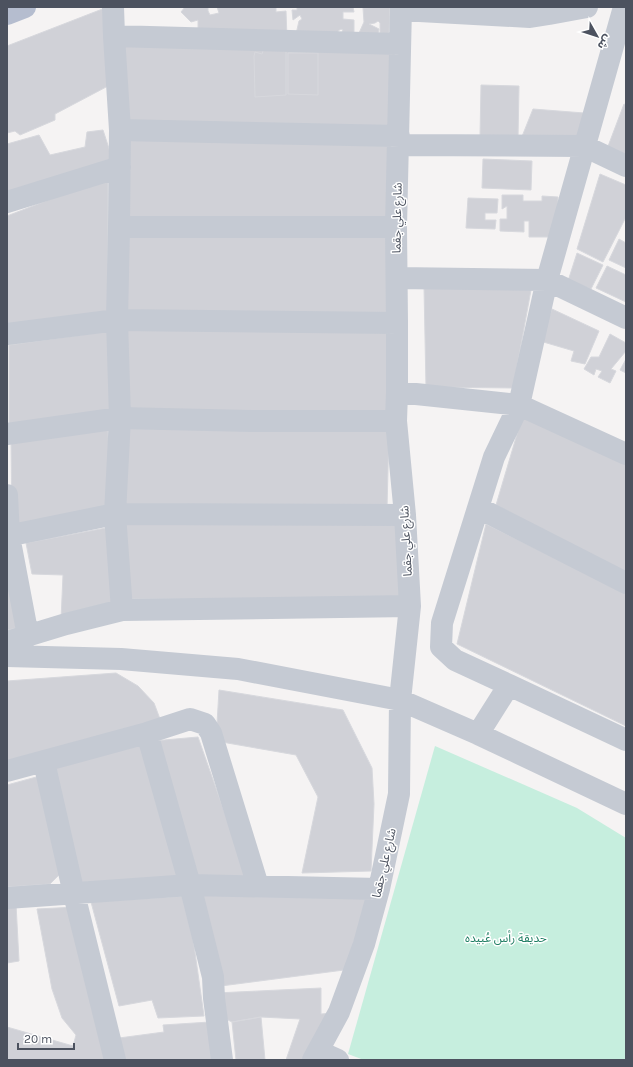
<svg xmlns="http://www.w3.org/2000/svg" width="633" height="1067" viewBox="0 0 633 1067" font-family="Karla,'Noto Sans Arabic',sans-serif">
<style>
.green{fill:#c6eede}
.building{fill:#d0d1d7;stroke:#d7d8dd}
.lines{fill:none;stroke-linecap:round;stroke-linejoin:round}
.minor{stroke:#c5cad3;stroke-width:22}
.major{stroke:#b5bdcf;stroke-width:22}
.labels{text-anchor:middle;stroke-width:3;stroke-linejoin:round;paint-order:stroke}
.street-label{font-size:12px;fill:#4c525f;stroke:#fff}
.park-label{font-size:12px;fill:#1f7e63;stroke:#fff}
</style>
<rect width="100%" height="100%" fill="#f5f3f3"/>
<!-- green -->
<path class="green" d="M435 746 577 808 626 838V1060H364L348 1054Z"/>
<!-- building -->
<path class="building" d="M185 7H208V11L210 15 219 13 217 7H276V12L286 11 287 39 198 36V20L191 22 181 12Z
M297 7H353L354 12H343V19L354 20V36L341 34 343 30 341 29 338 31 339 40 296 34 299 21 302 19 300 15 293 20 292 10H297Z
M378 7H390L389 34 380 33V23L378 21 375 23 369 24 379 29 377 38 359 33 364 22 363 8Z
M105 8 108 86 55 114V120L20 135 15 131 7 133V46Z
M119 41 395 50 393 130 125 125Z
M264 48 286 51V95L255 97 254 56 255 52 262 54Z
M288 53H318V95L288 94Z
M481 85 519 86 518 138 480 137Z
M624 104 626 105V158L607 149Z
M533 109 584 113 581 144 521 139Z
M103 130 114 164 7 194V144L39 135 50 155 85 147 87 132Z
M127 138 391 145 389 221 125 220Z
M483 159 532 161 531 190 482 188Z
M600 174 626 185V217L603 262 577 249Z
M108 177V314L7 324V216Z
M502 195H523V201H542V196L558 197 557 237H529V221H524V232L500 231V219H507V206L502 209Z
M468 198 498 199 497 213H485V220H496L495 229 466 228Z
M391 231V317L122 315 125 233Z
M619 239 626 243V268L609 260Z
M577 253 603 265 591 289 568 281Z
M607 266 626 275V302L596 288Z
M424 287 531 290 513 388 426 387Z
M552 309 599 331 585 364 571 361 574 351 540 341Z
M125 326 390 331 392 415 122 413Z
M109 331 114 413 9 428V345Z
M610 334 626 343V351L611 369 616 371 610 383 598 377 602 371 596 369 594 375 584 369 591 357H599Z
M626 359V373L620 370Z
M523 414 626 462V574L496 505Z
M121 425 389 431 387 508 121 509Z
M108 429 111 510 12 530 11 440Z
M124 521 399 525 405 599H126Z
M486 524 626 593V726L457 644Z
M111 527 114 604 61 620 63 575 32 574 26 543Z
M7 579 17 628 7 630Z
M116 673 138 686 154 703 160 719 7 763V681Z
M219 690 343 710 372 768 374 804 371 871 302 873 318 797 296 755 216 741Z
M198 737 247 876 193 878 153 741Z
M144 743 183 878 81 885 51 769Z
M40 776 63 871 50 884 7 887V785Z
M200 891 373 892 344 970 221 986Z
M187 896 204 1016 158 1018 152 1000 119 1006 91 902Z
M16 904 19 961 7 963V905Z
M76 907 111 1060H7V1027L73 1046 76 1035 62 1018 52 989 37 909Z
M321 988V1014L334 1013 311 1060H286L300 1019 261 1017 232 1022 220 1016 216 993Z
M261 1017 265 1060H236L232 1022Z
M210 1022 216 1060H124L119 1038 164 1032 163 1025Z"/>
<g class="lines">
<!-- minor -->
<path class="minor" d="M113 7 114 36 120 130 119 227 117 320 120 418 115 514 122 610
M401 10 530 17 549 14 587 7
M114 36 400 44
M120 130 399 136
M398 145 584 146 626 166
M7 202 120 167
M119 227H396
M397 278 547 280 626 318
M7 334 117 320 397 323
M397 392 519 405 626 454
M7 434 120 418 251 421H396
M7 495 9 536 28 636
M479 508 626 583
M7 536 115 514 405 515
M7 642 66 624 122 610 410 606
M7 656 121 659 238 669 400 700 478 734 626 804
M509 685 455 660 441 647 442 623 494 457 519 405 547 280 624 7
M147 733 190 885 213 977 214 998 222 1060
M478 734 509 685 626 740
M44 762 74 894 115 1060
M7 771 147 733 190 719 205 724 211 733 258 886
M7 898 190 885 379 889
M318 1051 338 1060
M313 1060 339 1012 364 944 379 889 399 794 400 700 410 606 405 515 396 421 397 392V323L396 227 401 7"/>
<!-- major -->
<path class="major" d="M7 14 25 7"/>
</g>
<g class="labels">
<!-- street labels -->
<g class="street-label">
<text transform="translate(397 218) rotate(-89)" y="4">شارع علي جقما</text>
<text transform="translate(406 541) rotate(-93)" y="4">شارع علي جقما</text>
<text transform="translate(384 863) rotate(-77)" y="4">شارع علي جقما</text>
</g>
<!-- park labels -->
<g class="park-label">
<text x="506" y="942">حديقة رأس عُبيده</text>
</g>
</g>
<!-- border -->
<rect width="633" height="1067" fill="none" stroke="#4c525f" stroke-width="16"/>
<!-- north arrow -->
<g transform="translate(597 36) rotate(129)" stroke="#ffffff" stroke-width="3" paint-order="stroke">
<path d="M0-3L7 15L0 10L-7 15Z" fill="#4c525f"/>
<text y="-6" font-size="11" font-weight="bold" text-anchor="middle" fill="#4c525f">ش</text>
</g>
<!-- scale -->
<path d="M18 1043v6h56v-6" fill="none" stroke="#4c525f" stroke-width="2"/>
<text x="24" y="1043" font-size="12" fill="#4c525f" stroke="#ffffff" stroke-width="3" paint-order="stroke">20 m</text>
</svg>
